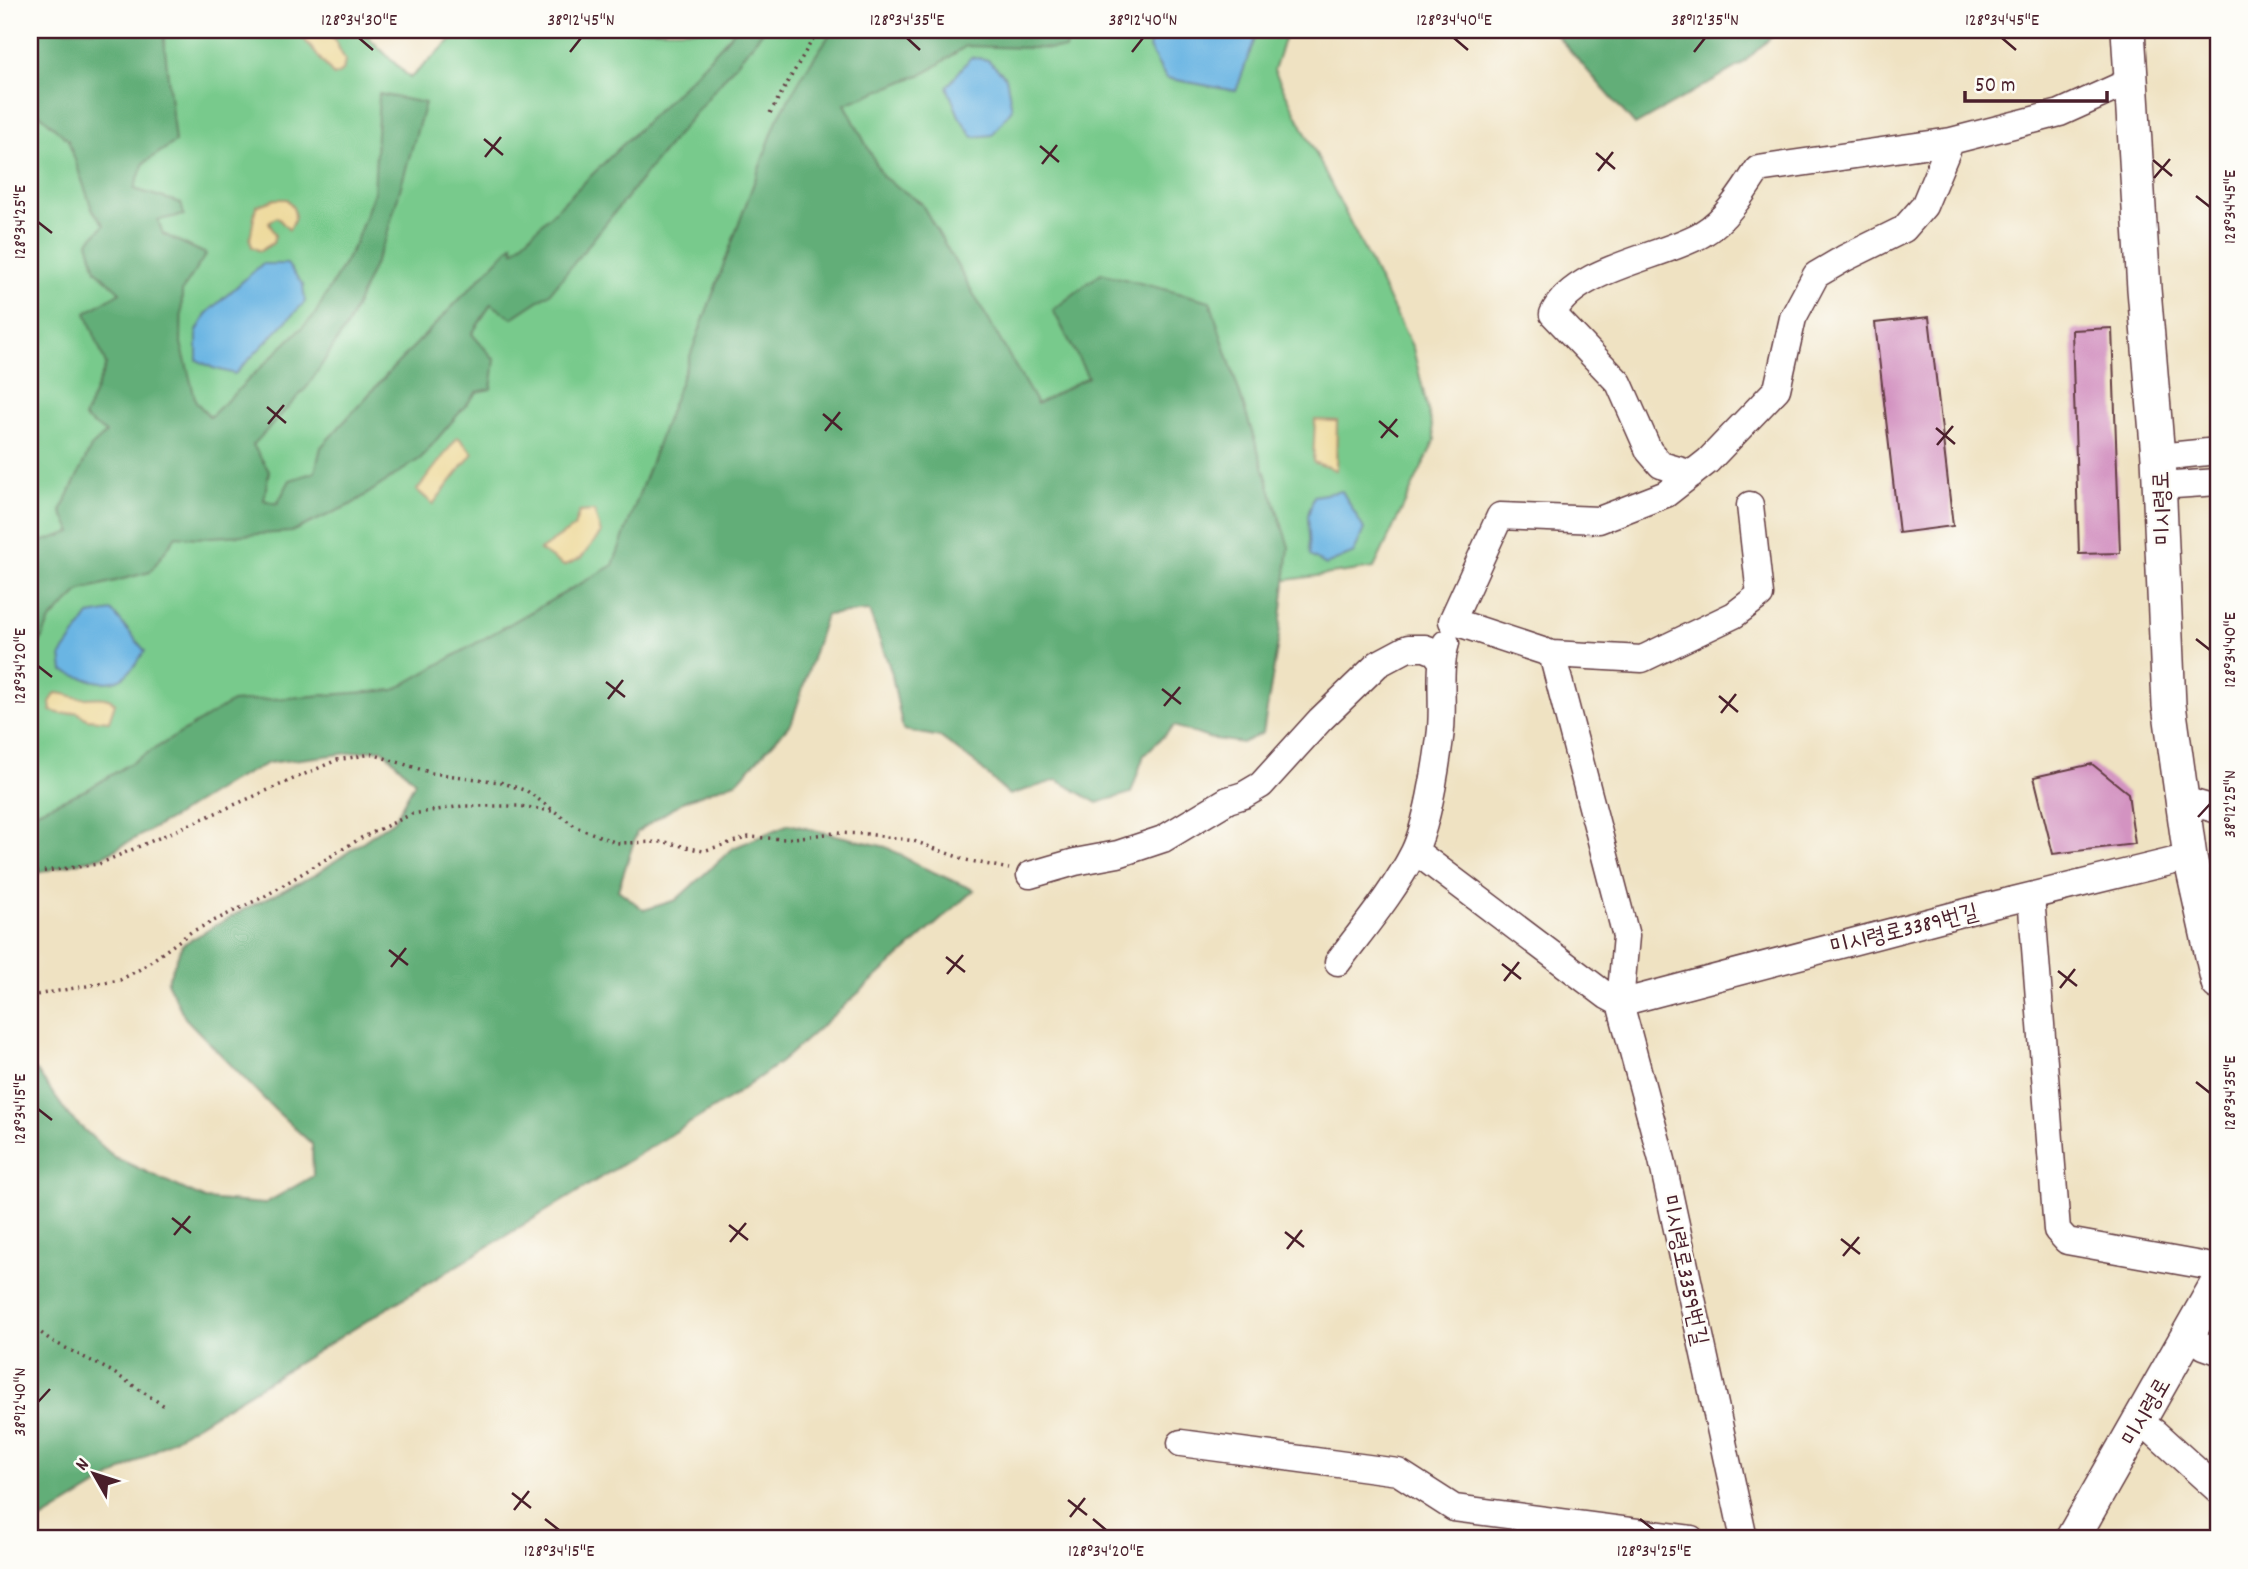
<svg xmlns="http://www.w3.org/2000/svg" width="2248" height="1569" viewBox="0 0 2248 1569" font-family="Dekko,'Poor Story',sans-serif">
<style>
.green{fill:#78ca8c;stroke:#61745c;stroke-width:2}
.forest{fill:#62ae78;stroke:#566652;stroke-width:2}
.sand{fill:#eeda9e;stroke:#9c7c64;stroke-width:2}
.water{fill:#6ab5e3;stroke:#5a6a87;stroke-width:2}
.building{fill:#d393c1}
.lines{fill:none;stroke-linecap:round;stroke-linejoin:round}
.minor-casing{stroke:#633c42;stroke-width:29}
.major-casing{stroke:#633c42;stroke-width:36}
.path{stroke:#633c42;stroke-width:3.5;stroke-dasharray:2 5;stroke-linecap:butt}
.minor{stroke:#fff;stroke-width:26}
.major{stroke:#fff;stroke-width:33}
.ticks{fill:none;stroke:#4a1f2b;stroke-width:2.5}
.labels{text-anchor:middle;stroke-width:5;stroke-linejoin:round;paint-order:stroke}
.street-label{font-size:23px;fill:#4a1f2b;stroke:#fdfcf7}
.neatline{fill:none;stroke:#4a1f2b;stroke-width:2.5}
.ticks-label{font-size:18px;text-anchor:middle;fill:#4a1f2b}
</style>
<rect width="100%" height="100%" fill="#fdfcf7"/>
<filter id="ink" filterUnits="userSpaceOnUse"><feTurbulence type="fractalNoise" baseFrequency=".0143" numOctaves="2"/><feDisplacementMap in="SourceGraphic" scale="14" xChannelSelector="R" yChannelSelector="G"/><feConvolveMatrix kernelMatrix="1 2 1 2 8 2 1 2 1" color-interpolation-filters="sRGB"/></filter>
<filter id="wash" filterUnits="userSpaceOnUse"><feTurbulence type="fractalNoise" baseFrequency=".00686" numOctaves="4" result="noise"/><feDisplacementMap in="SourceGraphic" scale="28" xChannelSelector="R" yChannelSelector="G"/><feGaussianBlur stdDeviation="1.57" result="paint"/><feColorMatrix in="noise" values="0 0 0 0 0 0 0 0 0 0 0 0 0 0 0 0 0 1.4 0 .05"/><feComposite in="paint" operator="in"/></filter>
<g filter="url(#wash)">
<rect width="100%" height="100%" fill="#efe2c2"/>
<!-- green -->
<path class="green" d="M30 30H361L410 78 462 30H1287L1274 70 1413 348 1435 440 1374 568 1258 584 1144 453 637 569 405 703 30 834Z"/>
<!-- forest -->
<path class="forest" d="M30 30H163L175 142 144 163 134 189 181 203 184 215 158 220 163 234 206 254 182 291 181 343 196 402 210 417 314 316 355 244 374 192 379 94 425 103 386 238 348 324 308 386 253 445 269 471 264 500 277 504 290 480 315 472 321 447 392 369 513 244 514 251 696 73 735 30H764L658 158 550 293 512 318 491 304 472 334 495 360 491 389 477 392 421 458 352 504 291 532 197 538 176 536 150 572 81 590 50 620 30 665V553L34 544 72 532 61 511 91 447 106 433 84 418 106 365 86 313 120 292 96 270 88 242 104 225 92 209 68 140 30 105Z
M833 30H1070L1065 49 966 46 927 72 845 104 883 177 921 203 1037 404 1088 377 1053 310 1101 273 1210 301 1289 547 1279 636 1263 733 1242 743 1208 738 1174 726 1144 755 1131 793 1097 803 1057 780 1009 795 974 762 940 737 903 730 891 671 869 611 826 615 792 722 738 781 684 801 637 832 618 890 644 910 676 900 733 848 789 824 886 847 922 867 974 890 782 1061 729 1099 30 1527V1069L37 1071 69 1116 114 1157 205 1199 264 1204 313 1176 312 1144 274 1109 185 1018 167 982 182 945 243 910 315 875 394 820 415 782 382 749 268 763 232 781 174 817 103 856 30 875V814L88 789 232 702 394 690 613 565 777 120 803 74Z
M1552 30H1779L1742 64 1635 125Z"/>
<!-- sand -->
<path class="sand" d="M301 30H326L334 39 345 60 343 71 334 76 299 33Z
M275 199H287C296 210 298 217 289 230L277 217 269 222 275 235 273 243 260 251 252 247 250 239 256 206Z
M1315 420 1337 421 1336 470 1313 462Z
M458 437 473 453 433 504 417 490Z
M594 511 601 533 581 558 564 566 540 550 574 527 579 512Z
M56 693C65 693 72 697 80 698 93 699 104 694 115 703L109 721 87 719 77 712 62 714 51 711 50 702Z"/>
<!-- water -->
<path class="water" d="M1154 30H1258L1236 91 1166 78 1149 48Z
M971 57 988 60 1006 77 1012 109 992 135 973 137 959 116 947 87Z
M262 264H287L303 285 305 302 235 374 213 368 197 360V331L207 313Z
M1342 491 1364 529 1354 553 1326 565 1310 556 1308 515 1314 496Z
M112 611 145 651C139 658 134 668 127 674 111 690 82 678 63 671L61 655 89 615Z"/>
<g id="blocks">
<!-- building -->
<path class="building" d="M1929 317 1953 526 1899 533 1875 323Z
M2112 328 2120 553 2079 554 2072 330Z
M2092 764 2128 793 2135 844 2053 854 2034 777Z"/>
</g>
</g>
<g filter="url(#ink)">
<use href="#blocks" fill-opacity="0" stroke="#633c42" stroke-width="2"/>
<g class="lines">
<defs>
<path id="minor" d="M2158 457 2218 451
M1692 474 1661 465 1649 451 1619 383 1553 314C1574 268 1661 258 1702 234 1725 221 1744 191 1758 169L1951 141
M2160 486 2218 482
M1552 654 1452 621 1500 516 1599 520 1666 494 1708 461 1777 389 1793 318 1816 275 1845 258 1904 229 1924 206 1951 141 2060 113 2131 81
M2180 799 2218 810
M1415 851 1607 996 1620 1003
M1030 875 1075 862 1118 854 1163 839 1228 800 1244 795 1261 785 1320 720 1378 664 1408 648H1425L1435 652 1441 660
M2031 896 2057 1230 2067 1241 2218 1268
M1338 962C1364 927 1394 892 1414 852 1427 825 1436 769 1440 738 1445 706 1437 674 1446 643
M1620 1003 1989 906 2190 857
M2204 1346 2218 1351
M2154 1432 2218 1490
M1181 1443 1398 1472 1454 1508 1691 1539
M1744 1539 1662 1160 1620 1003 1626 936 1552 654 1642 659 1734 615 1760 595 1750 505"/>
<path id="major" d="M2128 30 2144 289 2158 457 2169 705 2190 857 2218 983
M2072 1539 2218 1282"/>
</defs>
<!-- minor casing -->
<use href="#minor" class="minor-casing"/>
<!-- major casing -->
<use href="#major" class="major-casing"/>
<!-- path -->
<path class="path" d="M398 34 404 30
M770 113 818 30
M30 873 99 864 337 760 372 754 432 773 500 782 527 791 576 827 617 843 665 842 703 851 749 837 785 839 834 833 867 834 914 841 966 860 1009 869
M30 996 120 980 142 968 191 932 265 896 361 838 412 814 462 806H519L552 811
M30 1325 52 1341 111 1371 166 1407"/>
<!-- minor -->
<use href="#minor" class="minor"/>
<!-- major -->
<use href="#major" class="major"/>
</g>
</g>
<!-- ticks -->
<path class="ticks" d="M359 38 373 50M907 38 920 50M1454 38 1468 50M2002 38 2016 50M570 52 581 38M1132 52 1143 38M1694 52 1705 38M484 139 503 155M1040 146 1059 162M1596 153 1615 169M485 157 501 137M2153 160 2172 176M1042 164 1057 145M1598 171 1613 152M2154 178 2170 159M2196 196 2210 207M38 222 52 233M267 407 286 423M823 414 842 430M1379 421 1398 437M268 424 284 405M1936 428 1955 444M825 431 840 412M1381 438 1397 419M1937 445 1953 426M2196 639 2210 650M38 666 52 677M606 682 625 697M1162 689 1181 704M1719 696 1738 712M608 699 623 680M1164 706 1180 687M1721 713 1736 694M2198 817 2210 804M389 950 408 965M946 957 965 972M1502 964 1521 979M391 967 406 948M2058 971 2077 986M947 974 963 955M1504 981 1519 962M2060 988 2075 969M2196 1082 2210 1093M38 1109 52 1120M172 1218 191 1233M729 1225 748 1240M1285 1232 1304 1247M174 1235 190 1216M1841 1239 1860 1254M730 1242 746 1223M1287 1249 1302 1230M1843 1256 1859 1237M38 1402 50 1389M512 1493 531 1508M1068 1500 1087 1515M514 1510 529 1491M1070 1517 1085 1498M545 1519 559 1530M1093 1519 1106 1530M1640 1519 1654 1530"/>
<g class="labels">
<!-- street labels -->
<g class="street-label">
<text transform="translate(2161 508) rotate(-92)" y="8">미시령로</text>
<text transform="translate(1904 928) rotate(-14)" y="8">미시령로3389번길</text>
<text transform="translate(1686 1270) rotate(78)" y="8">미시령로3359번길</text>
<text transform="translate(2145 1411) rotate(-60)" y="8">미시령로</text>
</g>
</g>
<!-- margin -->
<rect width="2248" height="1569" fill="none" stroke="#fdfcf7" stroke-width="77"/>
<!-- north arrow -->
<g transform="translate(94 1474) rotate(309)" stroke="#fdfcf7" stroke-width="5" paint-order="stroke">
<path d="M0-5L12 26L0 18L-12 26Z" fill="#4a1f2b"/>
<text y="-10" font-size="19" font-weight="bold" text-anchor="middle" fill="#4a1f2b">N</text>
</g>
<!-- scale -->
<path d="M1965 91v10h142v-10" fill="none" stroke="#4a1f2b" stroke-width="3.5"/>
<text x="1975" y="91" font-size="21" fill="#4a1f2b" stroke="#fdfcf7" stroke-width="5" paint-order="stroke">50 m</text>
<rect x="38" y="38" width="2172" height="1492" class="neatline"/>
<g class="ticks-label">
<text x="359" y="25">128°34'30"E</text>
<text x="581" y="25">38°12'45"N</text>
<text x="907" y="25">128°34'35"E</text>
<text x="1143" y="25">38°12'40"N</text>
<text x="1454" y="25">128°34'40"E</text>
<text x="1705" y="25">38°12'35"N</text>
<text x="2002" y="25">128°34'45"E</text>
<text transform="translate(2229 207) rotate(-90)" y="6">128°34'45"E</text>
<text transform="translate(19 222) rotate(-90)" y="6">128°34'25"E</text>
<text transform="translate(2229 650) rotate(-90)" y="6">128°34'40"E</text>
<text transform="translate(19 666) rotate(-90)" y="6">128°34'20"E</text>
<text transform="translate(2229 804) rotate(-90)" y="6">38°12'25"N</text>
<text transform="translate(2229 1093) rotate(-90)" y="6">128°34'35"E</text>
<text transform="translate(19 1109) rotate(-90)" y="6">128°34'15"E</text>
<text transform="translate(19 1402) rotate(-90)" y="6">38°12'40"N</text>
<text x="559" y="1556">128°34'15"E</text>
<text x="1106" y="1556">128°34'20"E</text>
<text x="1654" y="1556">128°34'25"E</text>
</g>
</svg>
